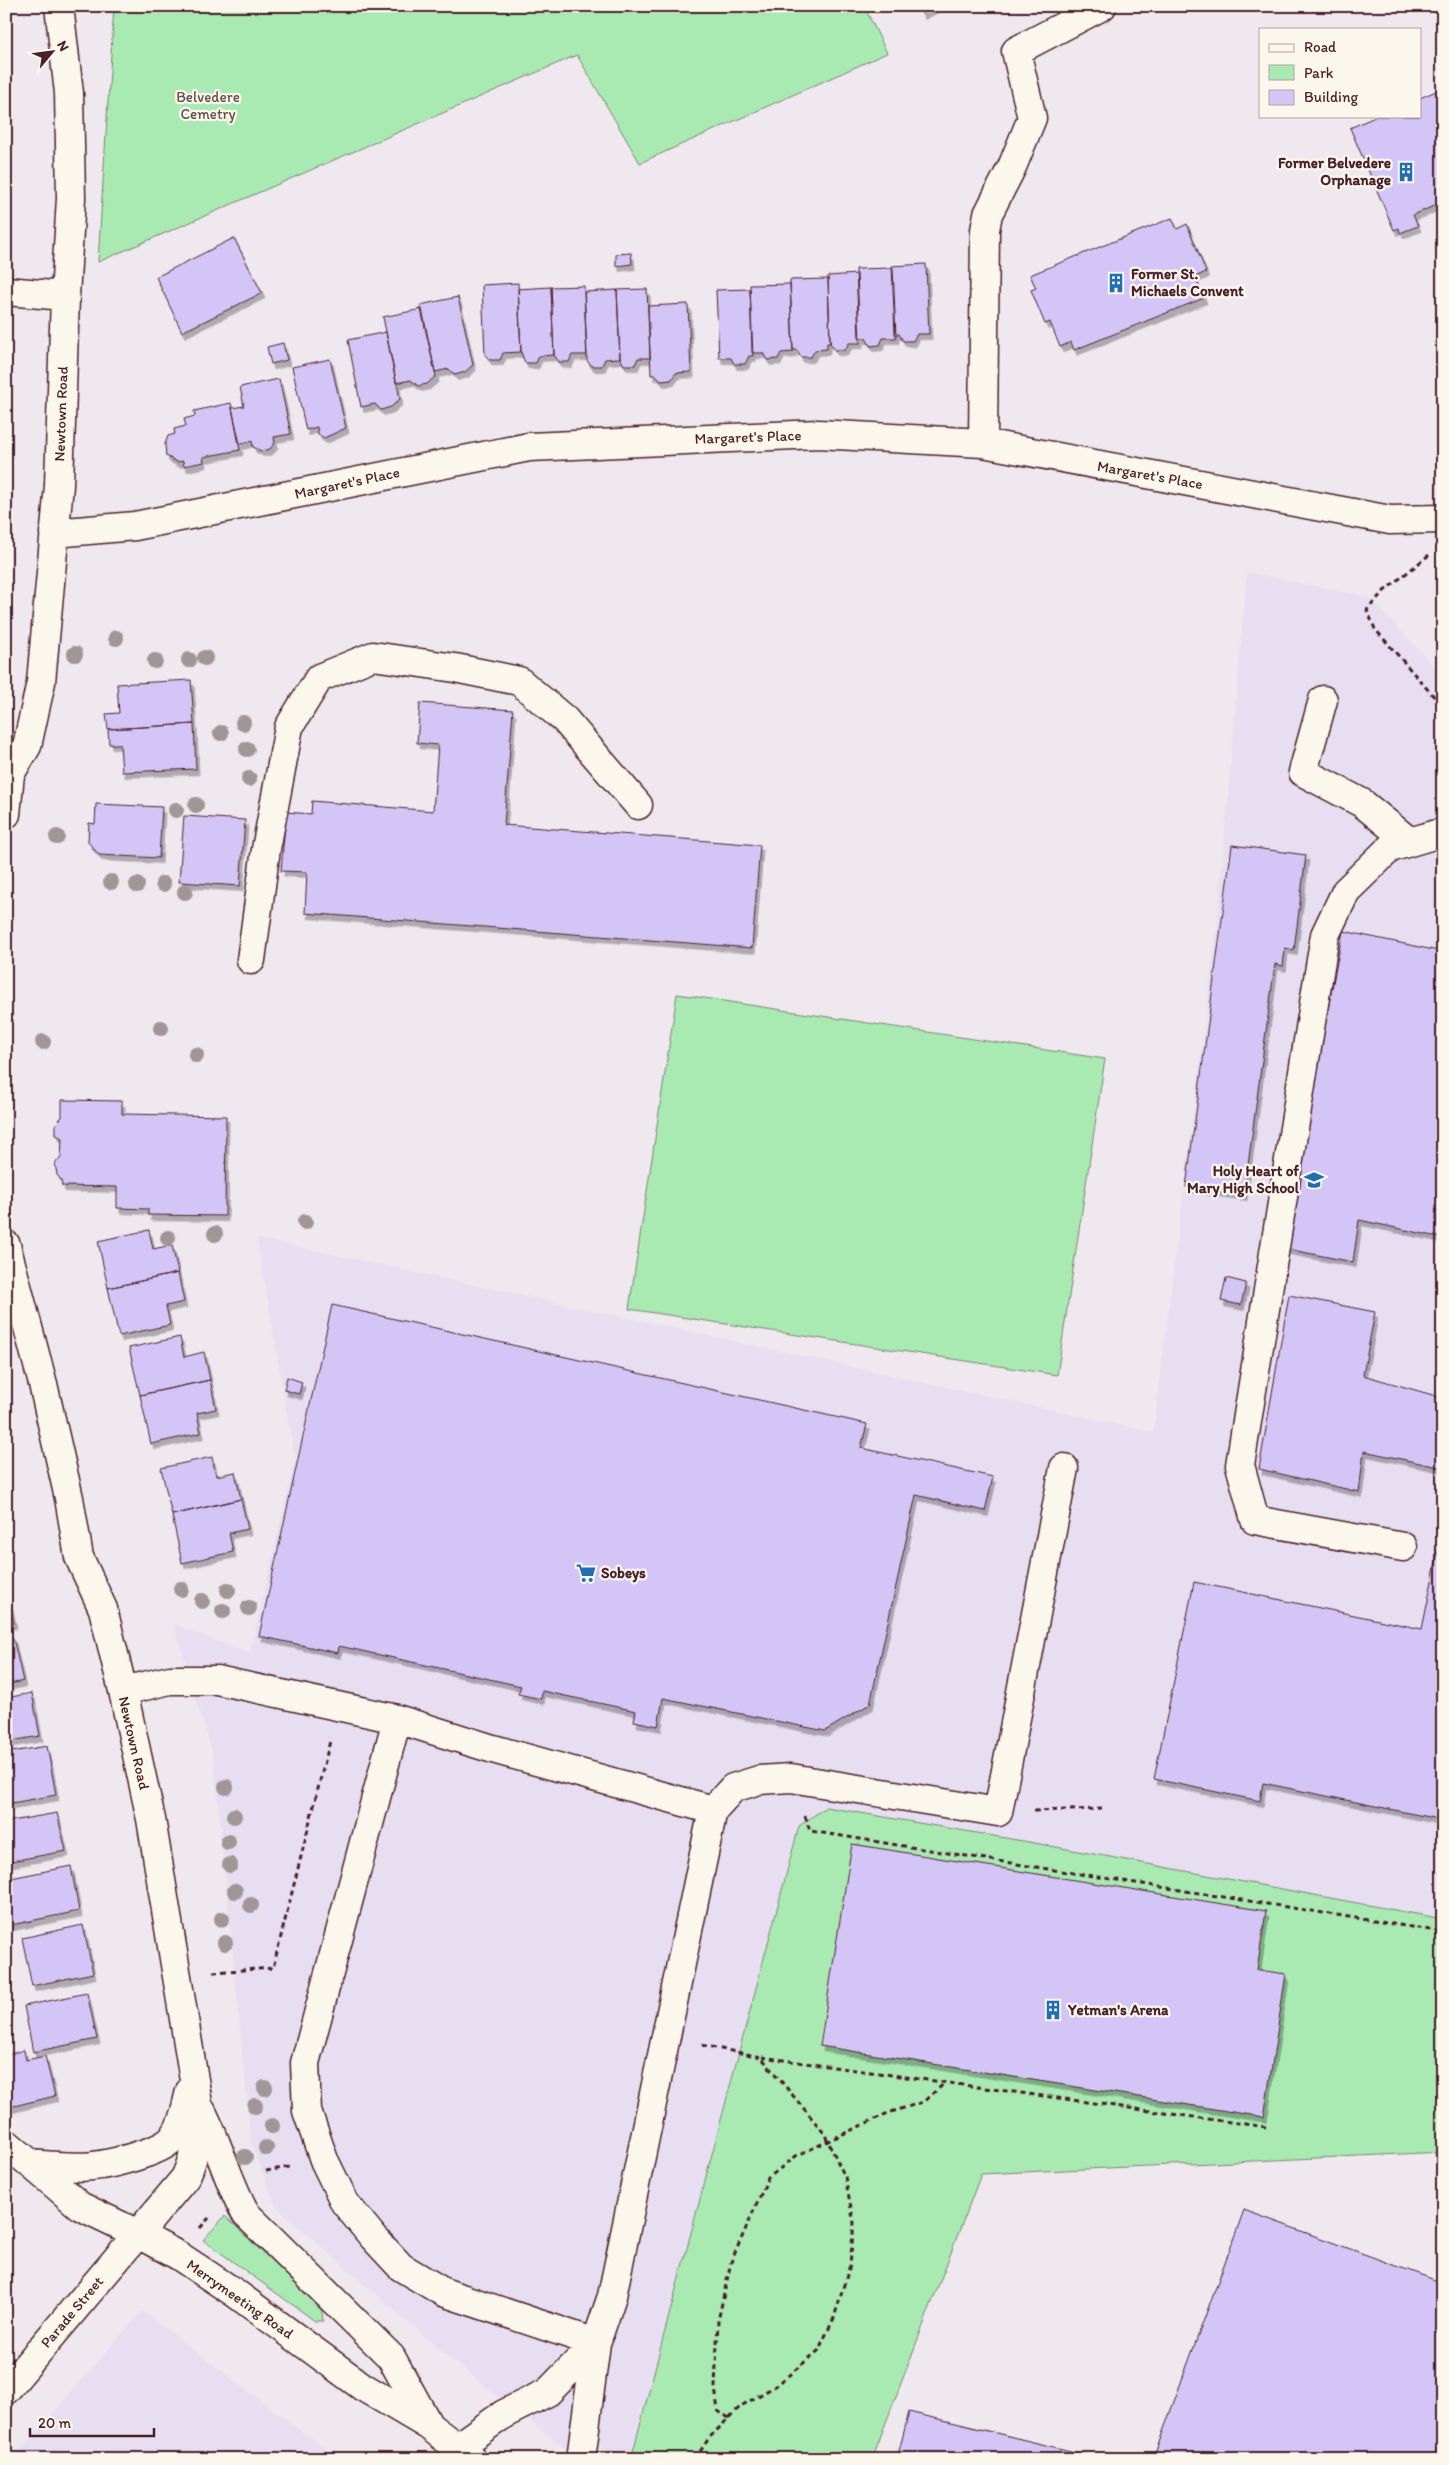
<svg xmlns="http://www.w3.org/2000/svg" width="1449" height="2465" viewBox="0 0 1449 2465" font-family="Itim,sans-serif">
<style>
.built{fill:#e7def1}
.green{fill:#a9eab3;stroke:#7a846f}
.building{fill:#d4c5f7;stroke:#4a1f2b;filter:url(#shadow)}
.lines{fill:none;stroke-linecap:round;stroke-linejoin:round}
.minor-casing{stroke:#4a1f2b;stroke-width:31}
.path{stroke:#4a1f2b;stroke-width:3;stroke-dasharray:5 4;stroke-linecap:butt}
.minor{stroke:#fbf7ec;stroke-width:28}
.tree{fill:#a19696}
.labels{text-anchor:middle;stroke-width:4.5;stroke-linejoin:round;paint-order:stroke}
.park-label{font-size:15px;fill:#62524d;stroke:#fbf7ec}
.poi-label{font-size:15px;font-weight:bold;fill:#4a1f2b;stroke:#fbf7ec;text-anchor:start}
.street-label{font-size:15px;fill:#4a1f2b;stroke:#fbf7ec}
</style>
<defs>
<filter id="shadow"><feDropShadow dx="3" dy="5.5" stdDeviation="0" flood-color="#0004"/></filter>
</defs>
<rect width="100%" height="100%" fill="#efe8ef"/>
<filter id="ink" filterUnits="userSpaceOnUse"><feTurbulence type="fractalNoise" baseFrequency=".02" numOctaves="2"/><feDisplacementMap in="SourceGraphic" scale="10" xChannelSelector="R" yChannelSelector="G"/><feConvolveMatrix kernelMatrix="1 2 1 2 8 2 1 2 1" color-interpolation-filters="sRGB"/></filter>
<g filter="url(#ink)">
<!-- built -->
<path class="built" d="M1247 572 1369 597 1443 676V1919L826 1807 798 1827 631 2459H579L448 2357 276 2207 251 2142 214 1759 174 1624 250 1654 295 1460 257 1238 1153 1432 1217 927Z
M142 2311 338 2459H13Z"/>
<!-- green -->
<path class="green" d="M114 6H864L887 53 640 163 577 55 98 262Z
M677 994 1105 1059 1057 1375 629 1309Z
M826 1807 1040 1844 1443 1919V2152L981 2174 872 2459H631L799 1826Z
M225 2216 309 2297 322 2311 323 2321H315L203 2240Z"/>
<!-- building -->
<path class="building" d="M918 6H937L922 14Z
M1443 88V202L1413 215 1418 226 1400 233 1399 228 1394 230 1350 128 1377 116H1420V98Z
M1172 218 1177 229 1187 224 1206 272 1195 277 1204 298 1074 350 1071 342 1060 347 1050 322 1045 324 1031 290 1036 288 1030 275Z
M234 238 262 293 182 332 156 277Z
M631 253 632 264 616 266V254Z
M926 264 929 334H917L913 341H903L899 334H895L892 266Z
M893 268 896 338H883L880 345 870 346 866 338H859L856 269Z
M857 274 860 343H849L845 350H835L830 343 828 276Z
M828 279 830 343H827V349L815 350 811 357H801L797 350H793L790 280Z
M518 283 521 352 503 353 500 360H490L485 355 482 285Z
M790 284 793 352 781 353 778 359 767 360 763 353H752L750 285Z
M584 286 587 355H572L569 362H559L554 355 551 287Z
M551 287 554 355 539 356 536 363H525L521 352 518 289Z
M647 289 650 358H638L635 365H624L620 358 617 290Z
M750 289 753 356H749L745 364H734L731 358H719L716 290Z
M617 290 620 358 605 359 602 366H592L587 361 584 292Z
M458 297 473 365 465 372 455 375 449 369 435 372 420 305Z
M688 304 691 372 676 373 671 380 661 381 655 375H651L648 306Z
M422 309 436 376 427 384 418 386 411 380 396 383 383 317Z
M386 332 400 399 391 407 381 410 375 404 361 407 348 340Z
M283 343 287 360 271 364 267 347Z
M330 359 346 428 324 438 318 434 317 427 306 430 292 367Z
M279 379 291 434 274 437 275 443 270 449 261 451 253 447 252 441 240 444 232 408 244 406 240 387Z
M231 403 240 450 203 457 204 462 184 466 183 461 177 462 166 456 165 444 168 436 175 434 174 429 186 426 184 419 195 416 194 411Z
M191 680 194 724 108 729 106 714 119 713 117 684Z
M420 703 513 710 504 825 760 845 752 948 305 913 307 872 281 871 286 812 311 814 312 801 433 811 438 745 417 743Z
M194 724 196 769 122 772 120 744H109L108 729Z
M96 804 162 807 159 858 99 855 88 842 89 823 95 824Z
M184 816 245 820 240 886 179 882Z
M1232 845 1306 855 1294 950 1285 948 1283 966 1275 964 1244 1195 1186 1187Z
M1343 931 1443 952V1238L1359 1220 1353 1262 1282 1248Z
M62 1100 122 1101V1114L226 1116 225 1216 148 1215V1209L117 1208V1187L62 1186 61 1180 57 1175 55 1163 61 1158 62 1138 56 1135V1123L62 1117Z
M149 1230 153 1249 172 1245 178 1273 108 1288 98 1241Z
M178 1273 184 1302 166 1306 170 1325 119 1336 108 1288Z
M1226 1278 1246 1283 1241 1305 1221 1301Z
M1289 1295 1375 1312 1363 1375 1443 1398V1468L1364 1451 1359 1492 1259 1469Z
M332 1305 867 1424 861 1448 993 1477 985 1511 916 1495 870 1704 825 1731 663 1698 658 1726 634 1721 636 1711 542 1691 541 1699 518 1694 521 1686 339 1646 338 1653 259 1636Z
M180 1337 184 1357 204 1352 210 1380 140 1395 129 1348Z
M287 1377 302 1382 299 1394 284 1390Z
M210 1380 216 1409 197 1413 201 1433 151 1444 140 1395Z
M212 1457 216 1476 235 1472 241 1499 172 1515 161 1468Z
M241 1499 248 1529 229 1533 233 1552 182 1563 172 1515Z
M1443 1528V1820L1263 1783 1260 1801 1154 1779 1194 1582 1422 1629Z
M6 1585 14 1623 6 1624Z
M13 1638 23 1681 6 1685V1639Z
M32 1693 40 1736 6 1742V1698Z
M47 1746 56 1795 6 1804V1753Z
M57 1813 66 1851 6 1862V1822Z
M852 1844 1266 1911 1257 1970 1286 1974 1264 2117 820 2046Z
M71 1866 79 1911 6 1926V1879Z
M83 1925 93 1973 32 1986 22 1938Z
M87 1993 97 2039 33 2052 24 2006Z
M24 2050 26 2060 45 2056 55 2096 10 2107 6 2103V2055Z
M1244 2210 1443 2283V2431L1433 2459H1153Z
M909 2412 1087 2455 1086 2459H897Z"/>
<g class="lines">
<defs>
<path id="minor" d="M6 291 65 296
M983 443 985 230 988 214 1012 167 1032 118 1016 51 1102 6
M54 533 135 526 529 447 818 434 983 443 1390 520 1443 519
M1323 700 1303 772 1362 803 1410 842
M6 814 10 774 27 746 41 682 59 485 65 296 71 198 69 93 59 6
M251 960 266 849 289 727 319 678 373 656 455 668 519 681 565 720 638 805
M6 1245 43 1384 69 1498 79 1557 103 1609 123 1691 151 1819 198 2104C198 2132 197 2153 185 2178L6 2390
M1403 1547 1255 1520 1240 1465 1325 935 1346 891 1390 848 1443 832
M123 1691 170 1680H217L397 1719 493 1749 713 1810 612 2296 596 2343 581 2459
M397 1719 305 2063 307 2111 324 2160 345 2203 373 2237 401 2267 443 2292 596 2343 548 2392 504 2414 457 2447
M713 1810 733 1788 759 1780 791 1778 998 1812 1064 1468
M201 2110C219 2144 227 2180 246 2214L391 2357 429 2426
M6 2143 80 2206 138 2234 179 2256 235 2293 363 2387 429 2426 471 2458
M32 2164C80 2169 100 2169 146 2153 155 2150 170 2144 175 2135 184 2123 186 2106 190 2091"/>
</defs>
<!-- minor casing -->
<use href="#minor" class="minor-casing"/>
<!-- path -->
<path class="path" d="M1429 555 1383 592 1367 610 1375 629 1443 707
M1034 1811 1105 1809
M805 1816 810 1831 1443 1932
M213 1972 273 1968 330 1741
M762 2057 1266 2127
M266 2171 289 2167
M200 2228 209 2218
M729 2418 718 2411 715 2387 718 2321 731 2262 768 2178 796 2156 888 2113 923 2102 945 2083
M695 2459 709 2438 741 2406 777 2385 818 2351 834 2318 850 2265 854 2223 845 2177 824 2133 761 2057 701 2045"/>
<!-- minor -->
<use href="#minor" class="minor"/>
</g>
<!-- trees -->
<g class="tree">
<circle cx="116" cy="638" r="8"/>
<circle cx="75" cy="654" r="8"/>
<circle cx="205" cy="658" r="8"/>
<circle cx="189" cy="660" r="8"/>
<circle cx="155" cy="661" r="8"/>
<circle cx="243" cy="723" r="8"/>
<circle cx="221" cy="733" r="8"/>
<circle cx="247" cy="749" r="8"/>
<circle cx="249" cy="779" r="8"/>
<circle cx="196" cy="805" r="8"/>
<circle cx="176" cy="810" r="8"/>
<circle cx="57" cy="837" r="8"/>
<circle cx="111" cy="882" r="8"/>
<circle cx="163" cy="884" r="8"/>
<circle cx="137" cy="885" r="8"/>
<circle cx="185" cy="892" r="8"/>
<circle cx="161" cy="1028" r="8"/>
<circle cx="43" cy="1042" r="8"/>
<circle cx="196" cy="1055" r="8"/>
<circle cx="305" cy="1222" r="8"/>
<circle cx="215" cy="1234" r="8"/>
<circle cx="168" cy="1238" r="8"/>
<circle cx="181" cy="1589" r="8"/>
<circle cx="228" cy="1590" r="8"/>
<circle cx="202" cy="1601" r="8"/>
<circle cx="249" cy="1608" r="8"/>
<circle cx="223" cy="1611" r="8"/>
<circle cx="226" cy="1787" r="8"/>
<circle cx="234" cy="1816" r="8"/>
<circle cx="228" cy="1842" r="8"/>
<circle cx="230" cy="1865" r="8"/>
<circle cx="235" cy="1891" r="8"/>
<circle cx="251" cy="1905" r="8"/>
<circle cx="222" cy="1919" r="8"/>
<circle cx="225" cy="1943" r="8"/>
<circle cx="265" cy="2088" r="8"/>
<circle cx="255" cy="2106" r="8"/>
<circle cx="272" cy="2126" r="8"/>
<circle cx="266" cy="2148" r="8"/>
<circle cx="245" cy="2157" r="8"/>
</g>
</g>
<!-- icons -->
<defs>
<symbol id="building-bare" viewBox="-9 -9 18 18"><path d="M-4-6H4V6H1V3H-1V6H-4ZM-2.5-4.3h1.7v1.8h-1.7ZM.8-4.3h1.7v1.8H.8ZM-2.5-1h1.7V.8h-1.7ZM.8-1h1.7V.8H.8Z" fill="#1f6fb2" stroke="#fbf7ec" stroke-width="2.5" paint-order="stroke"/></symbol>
<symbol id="school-bare" viewBox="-9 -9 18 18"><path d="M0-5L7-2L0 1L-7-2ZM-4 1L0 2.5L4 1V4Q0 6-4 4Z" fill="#1f6fb2" stroke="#fbf7ec" stroke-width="2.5" paint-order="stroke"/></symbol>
<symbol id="supermarket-bare" viewBox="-9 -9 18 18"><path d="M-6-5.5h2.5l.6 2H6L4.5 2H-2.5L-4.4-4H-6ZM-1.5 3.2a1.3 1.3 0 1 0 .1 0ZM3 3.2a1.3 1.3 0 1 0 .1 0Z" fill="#1f6fb2" stroke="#fbf7ec" stroke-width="2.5" paint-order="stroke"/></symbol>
</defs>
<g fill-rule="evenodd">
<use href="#building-bare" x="1392" y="158" width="28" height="28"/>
<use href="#building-bare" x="1102" y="269" width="28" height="28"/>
<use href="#school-bare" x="1300" y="1166" width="28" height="28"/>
<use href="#supermarket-bare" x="572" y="1559" width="28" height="28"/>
<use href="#building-bare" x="1039" y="1996" width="28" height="28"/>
</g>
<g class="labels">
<!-- park labels -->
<g class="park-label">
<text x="208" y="102">Belvedere<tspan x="208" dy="17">Cemetry</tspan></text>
</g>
<!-- poi labels -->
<g class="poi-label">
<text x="1391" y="168" text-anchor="end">Former Belvedere<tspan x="1391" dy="17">Orphanage</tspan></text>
<text x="1131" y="279">Former St.<tspan x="1131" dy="17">Michaels Convent</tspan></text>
<text x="1299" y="1176" text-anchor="end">Holy Heart of<tspan x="1299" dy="17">Mary High School</tspan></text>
<text x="601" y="1578">Sobeys</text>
<text x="1068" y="2015">Yetman's Arena</text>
</g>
<!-- street labels -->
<g class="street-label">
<text transform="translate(61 414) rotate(-88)" y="5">Newtown Road</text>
<text transform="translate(748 437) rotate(-2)" y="5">Margaret's Place</text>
<text transform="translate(1150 475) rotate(10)" y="5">Margaret's Place</text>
<text transform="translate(347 483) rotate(-12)" y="5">Margaret's Place</text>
<text transform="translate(134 1743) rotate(77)" y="5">Newtown Road</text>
<text transform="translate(240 2299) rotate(35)" y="5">Merrymeeting Road</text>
<text transform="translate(72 2312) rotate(-50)" y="5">Parade Street</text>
</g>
</g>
<!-- margin -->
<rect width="1449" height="2465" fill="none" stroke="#fbf7ec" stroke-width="25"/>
<rect x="12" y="12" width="1424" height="2440" fill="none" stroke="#4a1f2b" stroke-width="2" filter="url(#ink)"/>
<!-- legend -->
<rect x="1259" y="28" width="162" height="90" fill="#fbf7ec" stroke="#b4a19f"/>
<rect x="1269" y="44" width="25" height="8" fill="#fbf7ec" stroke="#b4a19f"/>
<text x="1304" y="52" font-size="15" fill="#4a1f2b">Road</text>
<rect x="1269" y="65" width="25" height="15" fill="#a9eab3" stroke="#b4a19f"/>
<text x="1304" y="78" font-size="15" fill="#4a1f2b">Park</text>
<rect x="1269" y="90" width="25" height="15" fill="#d4c5f7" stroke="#b4a19f"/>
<text x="1304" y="102" font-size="15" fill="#4a1f2b">Building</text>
<!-- north arrow -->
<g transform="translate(52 52) rotate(61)" stroke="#fbf7ec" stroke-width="4" paint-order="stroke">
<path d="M0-4L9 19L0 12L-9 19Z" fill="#4a1f2b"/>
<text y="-8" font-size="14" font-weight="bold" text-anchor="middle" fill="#4a1f2b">N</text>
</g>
<!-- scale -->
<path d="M30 2428v8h124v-8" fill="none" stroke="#4a1f2b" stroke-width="2.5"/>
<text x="38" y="2428" font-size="15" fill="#4a1f2b" stroke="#fbf7ec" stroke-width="4" paint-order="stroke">20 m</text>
</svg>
